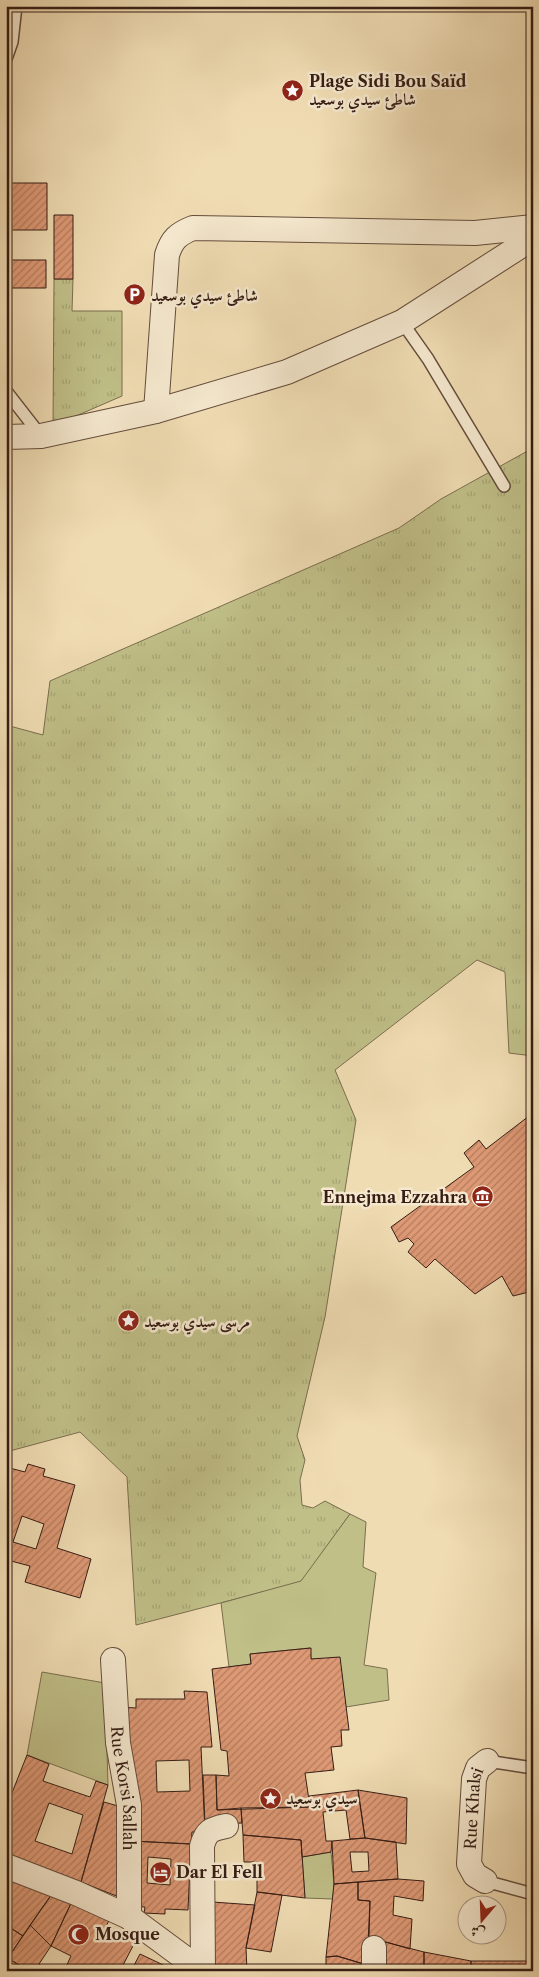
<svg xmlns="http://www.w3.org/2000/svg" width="539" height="1977" viewBox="0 0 539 1977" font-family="'Libre Caslon Text',Amiri,serif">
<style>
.grass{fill:url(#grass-tufts);stroke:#7b6e4e}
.garden{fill:#c0bf88;stroke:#7b6e4e}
.building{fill:url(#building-hatch);stroke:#361d15;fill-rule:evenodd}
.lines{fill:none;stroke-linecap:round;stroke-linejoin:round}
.lane-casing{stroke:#644d3c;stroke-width:14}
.street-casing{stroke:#644d3c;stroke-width:26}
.lane{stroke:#f5e8ce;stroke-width:11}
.street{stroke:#f5e8ce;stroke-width:24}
.labels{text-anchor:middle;stroke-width:5;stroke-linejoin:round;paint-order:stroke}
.poi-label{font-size:16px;font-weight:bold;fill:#361d15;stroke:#f5e8ce;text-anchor:start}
.street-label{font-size:16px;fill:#361d15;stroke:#f5e8ce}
</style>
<defs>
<pattern id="grass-tufts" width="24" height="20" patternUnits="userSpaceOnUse" patternTransform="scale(1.25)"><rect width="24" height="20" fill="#c0bf88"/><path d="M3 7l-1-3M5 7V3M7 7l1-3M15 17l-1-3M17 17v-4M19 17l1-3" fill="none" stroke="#a6a474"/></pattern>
<pattern id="building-hatch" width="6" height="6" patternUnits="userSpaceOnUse" patternTransform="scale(1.25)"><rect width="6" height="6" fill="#de9975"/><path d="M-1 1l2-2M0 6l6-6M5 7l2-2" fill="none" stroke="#b57c5f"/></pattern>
</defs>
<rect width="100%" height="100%" fill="#f0dcb3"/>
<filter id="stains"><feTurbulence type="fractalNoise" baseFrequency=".004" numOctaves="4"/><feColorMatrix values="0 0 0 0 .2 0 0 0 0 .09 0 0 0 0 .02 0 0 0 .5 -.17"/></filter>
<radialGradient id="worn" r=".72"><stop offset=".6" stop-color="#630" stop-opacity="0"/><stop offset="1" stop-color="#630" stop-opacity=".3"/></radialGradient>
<!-- grass -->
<path class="grass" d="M54 279H73L72 311H122V396L53 426Z
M533 448V1056L509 1053 505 972 477 960 335 1070 356 1120 325 1317 297 1436 305 1460 300 1480 302 1505 313 1508 325 1501 350 1514 301 1582 136 1625 127 1477 80 1432 6 1452V725L43 735 50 681 399 528 441 499Z"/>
<!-- garden -->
<path class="garden" d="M350 1514 366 1522 363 1567 376 1573 364 1665 387 1669 389 1700 346 1707 311 1659 310 1648 250 1654 251 1664 229 1667 221 1603 301 1581Z
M42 1672 105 1683 108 1785 27 1755Z
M331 1852 334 1884 333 1899 305 1898 302 1857Z"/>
<!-- building -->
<path class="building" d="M6 183H47V230H6Z
M54 215H73V279H54Z
M6 260H46V288H6Z
M533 1113V1291L513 1296 502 1276 475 1294 435 1259 426 1268 408 1252 414 1244 408 1238 399 1242 391 1227 474 1167 464 1153 479 1140 486 1149Z
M28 1464 45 1469 43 1476 75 1485 57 1548 91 1559 80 1598 25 1582 30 1566 11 1561 12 1556 6 1554V1467L25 1472ZM22 1516 44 1524 36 1549 13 1542Z
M311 1648V1659L340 1657 349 1730H341L342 1746 331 1747 334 1770 305 1773 310 1807 217 1810 216 1775 229 1776 227 1751 221 1750 212 1669 251 1664 250 1654Z
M184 1691 207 1692 212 1747H201L205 1832H192L191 1844 132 1841 120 1707 136 1708V1699H185ZM189 1760 190 1791 157 1792 156 1761Z
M27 1755 49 1764 43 1781 90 1797 96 1781 108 1785 81 1882 6 1853V1808ZM49 1803 83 1815 72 1854 35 1841Z
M203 1775H216L217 1810 241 1808 242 1823 205 1825Z
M358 1790 365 1838 350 1839 346 1810 323 1812 326 1841H332L331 1852 302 1857 301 1840 243 1835 241 1808 310 1807 309 1796Z
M358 1790 407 1798 406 1844 365 1838Z
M104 1802 125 1808 124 1899 81 1882Z
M243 1835 301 1840 305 1898 257 1892V1862H244Z
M365 1838 396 1842 398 1879 334 1884 332 1841ZM350 1852H368L369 1871 352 1872Z
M132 1841 191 1844 188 1910 165 1909V1914L144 1913 145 1907 129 1906ZM148 1857 171 1859 170 1885 147 1883Z
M14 1876 54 1891 23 1936 6 1925V1889Z
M398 1879 424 1881 423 1901 394 1896 393 1915 412 1919 410 1949 369 1937 370 1901 358 1900V1882Z
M358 1882V1900L370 1901 367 1965 337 1956 326 1957 334 1884Z
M54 1891 73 1899 51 1946 30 1925Z
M257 1892 282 1895 271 1952 246 1948Z
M73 1899 111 1916 101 1937 109 1941 114 1932 135 1942 120 1971H64L71 1956 51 1946Z
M212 1902 255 1905 246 1948 247 1971H212Z
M6 1925 23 1936 8 1958 6 1957Z
M30 1925 51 1946 39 1964 47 1971H28L8 1958Z
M381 1941 424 1952V1971H379Z
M424 1952 471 1961V1971H424Z
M140 1954 176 1971H131Z
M337 1956 367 1965V1971H336V1968H326V1957Z
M8 1958 28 1971H6Z
M471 1961H532V1971H471Z
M247 1967 336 1968V1971H247Z"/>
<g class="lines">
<defs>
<path id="lane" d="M6 59 12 42 16 6
M402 322 428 359 504 486
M6 391 41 436
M487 1761 533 1768
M485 1881 533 1894"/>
<g id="street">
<path d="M156 411 167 255C172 239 178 234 193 228L475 233 533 227"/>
<path d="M6 437 41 436 156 411 287 372 402 322 533 238"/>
<path id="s1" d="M113 1660 118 1743 129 1805V1917"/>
<path d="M6 1866 76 1893 129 1917 202 1971"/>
<path id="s2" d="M485 1881 475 1875 469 1864 474 1779 478 1768 487 1761"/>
<path d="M203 1971 202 1846C206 1831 211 1829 226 1826"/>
<path d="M374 1971V1948"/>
</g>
</defs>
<!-- lane casing -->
<use href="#lane" class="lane-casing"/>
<!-- street casing -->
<use href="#street" class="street-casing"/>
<!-- lane -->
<use href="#lane" class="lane"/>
<!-- street -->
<use href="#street" class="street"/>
</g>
<!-- icons -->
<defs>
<symbol id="sight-disc" viewBox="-11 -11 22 22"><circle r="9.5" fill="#8f2418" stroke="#f5e8ce"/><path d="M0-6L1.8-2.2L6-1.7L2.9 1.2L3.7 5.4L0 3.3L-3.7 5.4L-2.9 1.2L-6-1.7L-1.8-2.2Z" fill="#fff"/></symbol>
<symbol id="parking-disc" viewBox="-11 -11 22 22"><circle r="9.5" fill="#8f2418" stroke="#f5e8ce"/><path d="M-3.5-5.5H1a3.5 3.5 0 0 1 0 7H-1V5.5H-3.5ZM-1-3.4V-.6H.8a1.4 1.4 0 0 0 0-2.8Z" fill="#fff"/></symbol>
<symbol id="museum-disc" viewBox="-11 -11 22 22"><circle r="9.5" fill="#8f2418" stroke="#f5e8ce"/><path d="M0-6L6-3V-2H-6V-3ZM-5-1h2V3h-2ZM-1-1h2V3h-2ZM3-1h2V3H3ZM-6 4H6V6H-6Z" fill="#fff"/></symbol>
<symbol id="hotel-disc" viewBox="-11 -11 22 22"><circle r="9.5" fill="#8f2418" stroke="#f5e8ce"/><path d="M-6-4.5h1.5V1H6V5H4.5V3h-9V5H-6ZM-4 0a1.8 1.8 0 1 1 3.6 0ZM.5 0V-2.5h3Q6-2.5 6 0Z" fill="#fff"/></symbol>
<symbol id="mosque-disc" viewBox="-11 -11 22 22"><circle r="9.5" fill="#8f2418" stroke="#f5e8ce"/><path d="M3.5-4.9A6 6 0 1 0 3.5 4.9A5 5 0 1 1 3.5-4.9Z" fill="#fff"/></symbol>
</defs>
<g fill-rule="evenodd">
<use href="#sight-disc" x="280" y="78" width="25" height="25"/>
<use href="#parking-disc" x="122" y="282" width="25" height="25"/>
<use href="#museum-disc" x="470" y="1184" width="25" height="25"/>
<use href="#sight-disc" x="116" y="1308" width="25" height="25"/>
<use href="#sight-disc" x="258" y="1786" width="25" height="25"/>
<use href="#hotel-disc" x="148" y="1860" width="25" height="25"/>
<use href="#mosque-disc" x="66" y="1922" width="25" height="25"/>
</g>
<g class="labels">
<!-- poi labels -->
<g class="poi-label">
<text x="309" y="87">Plage Sidi Bou Saïd<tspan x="309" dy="18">شاطئ سيدي بوسعيد</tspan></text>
<text x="151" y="301">شاطئ سيدي بوسعيد</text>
<text x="467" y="1203" text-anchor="end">Ennejma Ezzahra</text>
<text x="144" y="1327">مرسى سيدي بوسعيد</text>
<text x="286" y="1804">سيدي بوسعيد</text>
<text x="176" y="1878">Dar El Fell</text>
<text x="95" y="1940">Mosque</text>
</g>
<!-- street labels -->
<g class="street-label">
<text dy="6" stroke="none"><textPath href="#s1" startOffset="129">Rue Korsi Sallah</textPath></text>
<text dy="6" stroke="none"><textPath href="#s2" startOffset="80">Rue Khalsi</textPath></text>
</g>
</g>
<!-- margin -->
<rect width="539" height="1977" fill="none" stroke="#f0dcb3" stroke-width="25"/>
<rect x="8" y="8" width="524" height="1962" fill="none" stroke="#361d15" stroke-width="2.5"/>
<rect x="12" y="12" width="514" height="1952" fill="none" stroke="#361d15"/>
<!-- north arrow -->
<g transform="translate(482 1920) rotate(199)"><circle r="24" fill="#f5e8ce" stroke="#a99784"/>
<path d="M0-4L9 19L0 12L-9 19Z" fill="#8f2418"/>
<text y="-8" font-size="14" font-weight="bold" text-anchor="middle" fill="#361d15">ش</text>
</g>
<rect width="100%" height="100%" filter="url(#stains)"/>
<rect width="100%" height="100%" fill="url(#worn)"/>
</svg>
